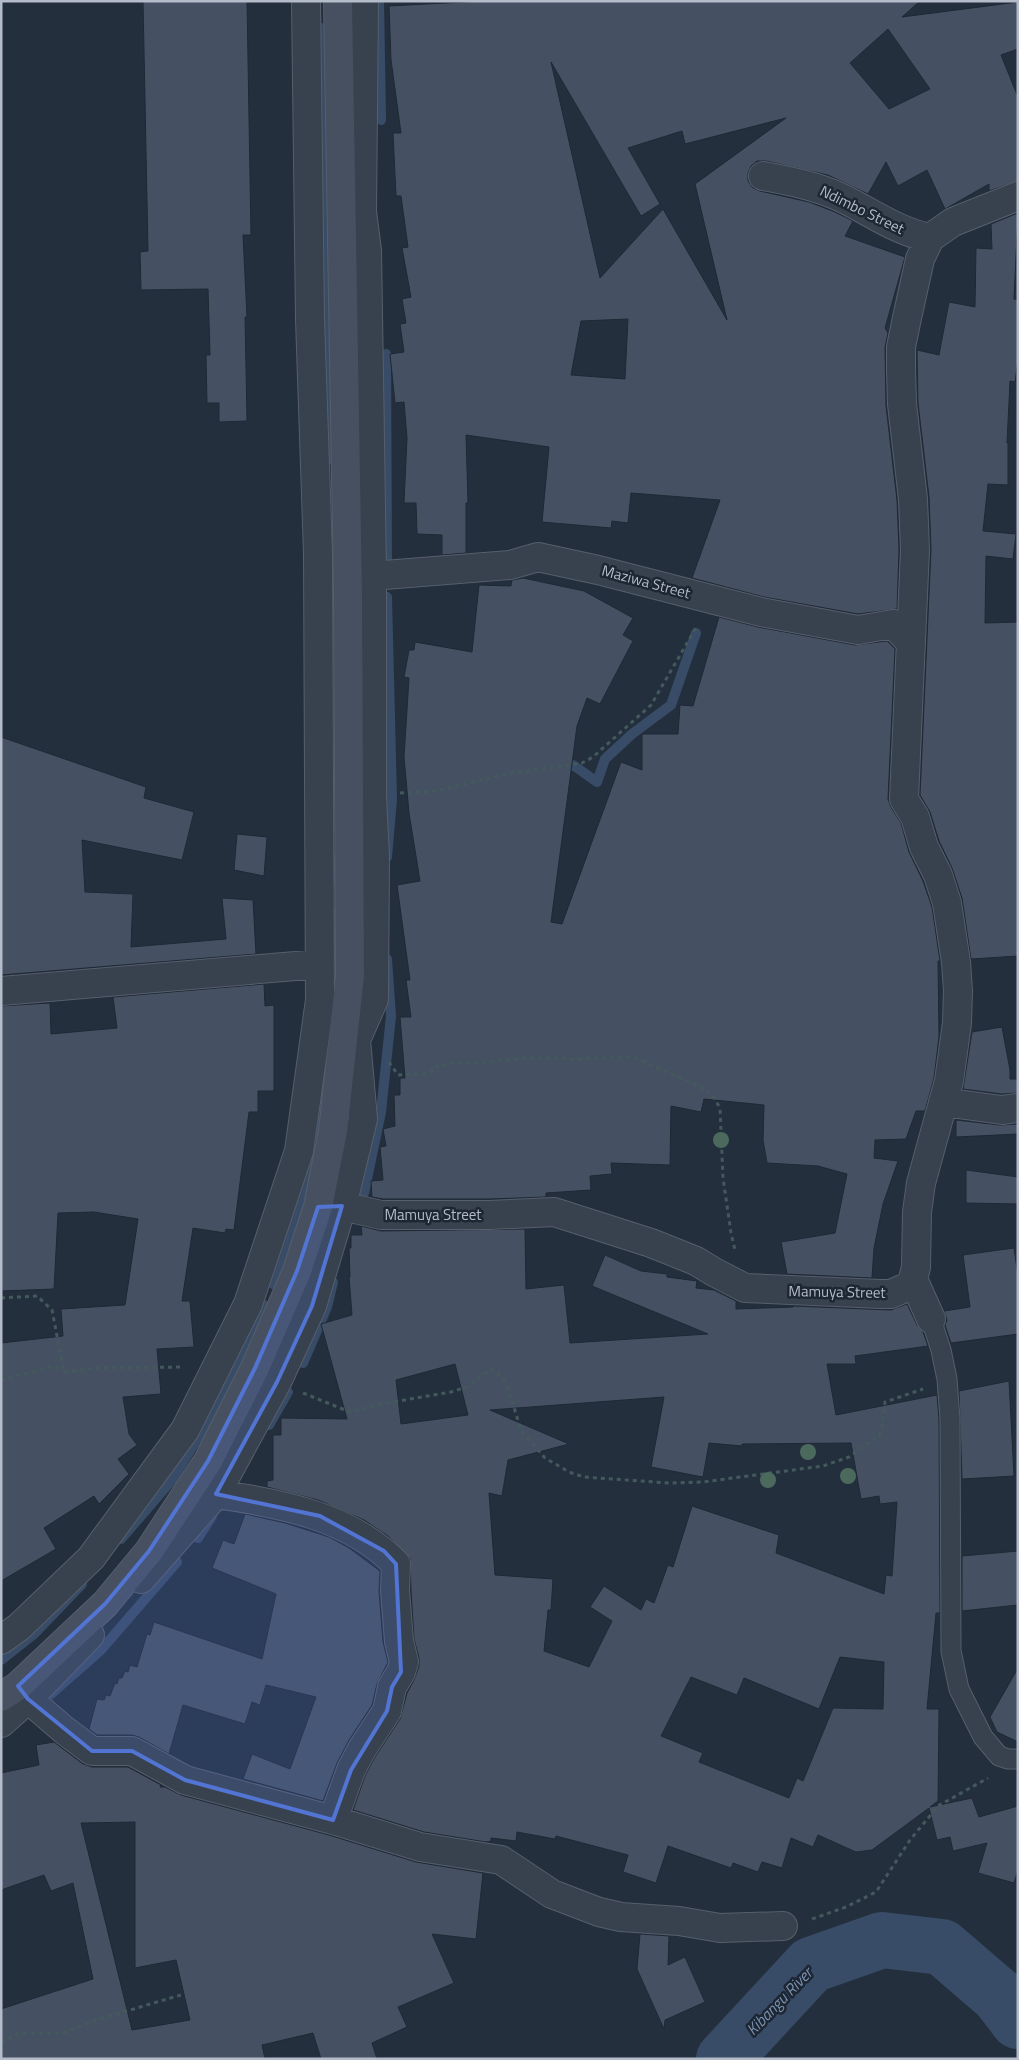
<svg xmlns="http://www.w3.org/2000/svg" width="1019" height="2060" viewBox="0 0 1019 2060" font-family="'Titillium Web',sans-serif">
<style>
.lines{fill:none;stroke-linecap:round;stroke-linejoin:round}
.stream{stroke:#394c67;stroke-width:10}
.river{stroke:#394c67;stroke-width:56}
.building{fill:#455162;stroke:#1f2835;fill-rule:evenodd}
.service-casing{stroke:#565f6c;stroke-width:21}
.minor-casing{stroke:#565f6c;stroke-width:30}
.secondary-casing{stroke:#565f6c;stroke-width:30}
.path{stroke:#44595c;stroke-width:3;stroke-dasharray:4 4;stroke-linecap:butt}
.service{stroke:#38414e;stroke-width:19}
.minor{stroke:#38414e;stroke-width:28}
.secondary{stroke:#465061;stroke-width:28}
.tree{fill:#4b6a5d}
.marked{fill:#5274d3;fill-opacity:0.2;stroke:#5274d3;stroke-width:4;stroke-linejoin:round}
.labels{text-anchor:middle;stroke-width:5;stroke-linejoin:round;paint-order:stroke}
.street-label{font-size:15px;fill:#b4bcc9;stroke:#1d2633}
.water-label{font-size:16px;font-style:italic;fill:#7c92b1;stroke:#1d2633}
</style>
<rect width="100%" height="100%" fill="#242f3e"/>
<g class="lines">
<!-- stream -->
<path class="stream" d="M379 1 381 120
M321 28 328 460
M386 354 387 565
M559 768 573 765 597 782 605 759 632 734 671 705 696 633
M387 857 392 799 387 597
M333 858V882
M333 958 334 913
M315 1132 327 1068
M364 1193 381 1112 391 1016 387 959
M273 1284 302 1203 311 1154
M303 1363 327 1307 333 1282
M269 1425 288 1392
M198 1538 212 1516
M121 1539 172 1480 222 1398 264 1305
M1 1660 34 1634 82 1584
M51 1694 101 1650 177 1562"/>
<!-- river -->
<path class="river" d="M724 2059 811 1965 882 1940 942 1947 999 1996 1018 2021"/>
</g>
<!-- building -->
<path class="building" d="M143 1H247L251 235H243L247 317H245L247 421 219 422V403H207L206 355H210L208 289 141 290 140 252 148 251Z
M484 1H920L902 17 1018 2V49L1001 55 1018 97V181L989 191V184L945 209 927 170 898 186 886 162 868 194 828 175 766 161H757L751 166 748 173V181L753 188 760 191 809 202 835 212 853 221 845 236 905 257 885 328 888 333 885 347 886 406 897 500 899 550 897 609 858 614 764 597 692 578 720 500 631 493 628 523 612 521 611 528 542 522 549 447 466 435 468 503H466V553L442 555V535L417 534 416 503H404L407 438 404 402 395 403 390 354 404 352 400 324 406 323 402 299 411 297 402 248 408 247 401 196H396L393 133H401L391 60 389 6ZM888 29 930 89 889 109 850 63ZM551 62 641 216 660 204 628 148 682 131 685 144 786 118 695 184 727 320 663 209 600 278ZM628 319 625 379 571 375 581 321Z
M1018 213 1014 299 1018 300V360L1015 382 1010 381 1007 443H1008V485L988 484 983 531 1016 534 1013 559 986 556 985 623 1018 622V956L971 959 962 898 952 868 939 841 930 812 920 795 931 549 929 497 918 403 917 350 939 355 949 302 975 307 976 248 992 249 991 224Z
M523 578 584 591 633 618 623 635 633 641 600 704 587 698 577 726 551 922 562 924 621 762 642 770V734H678L680 705 693 706 719 617 758 627 855 645 887 641 895 649 888 799 891 807 901 823 909 852 923 881 932 907 940 961H938L939 1037 934 1078 925 1111H916L906 1139 875 1140 874 1158 898 1161 883 1204 874 1248 872 1278 787 1274 781 1242 835 1233 847 1174 818 1166 767 1163 763 1140 764 1105 704 1099 701 1112 671 1106 670 1165 611 1163 612 1174 590 1176 591 1190 546 1193V1197L489 1199H383L372 1197 371 1181 383 1180 380 1147 386 1146 383 1129 395 1126 394 1095H400V1078H405L400 1017H411L406 980H410L397 885 420 881 409 813 404 757 409 678 404 677 409 650H414L415 642 472 652 479 585 511 586 512 580Z
M1 737 146 787 144 798 194 812 182 860 82 840 85 892 133 894 131 947 226 939 222 898 253 900 256 954 1 975Z
M237 834 267 837 264 876 234 870Z
M264 984 265 1006 274 1005V1091H258V1112H249L234 1230 226 1229 225 1233 193 1228 182 1301H190L194 1347 157 1349 161 1394 123 1397 129 1434 137 1445 118 1459 129 1474 99 1504 94 1496 44 1528 56 1549 1 1581V1343L63 1336 61 1309 125 1305 138 1219 94 1212 58 1213 54 1289 1 1291V1006L50 1003 51 1034 117 1028 113 997Z
M1002 1027 1010 1070V1079H1018V1093L1002 1094 963 1089 972 1032Z
M956 1120 1000 1125 1018 1124V1134L956 1137Z
M966 1170 1018 1177V1204L966 1203Z
M361 1226 381 1231 525 1229 526 1289 564 1285 570 1343 708 1334 592 1286 605 1255 641 1271 667 1274V1277L697 1281 696 1288 714 1290 736 1301V1309L793 1307V1306L891 1310 907 1304 917 1325 923 1332 928 1346 855 1356 856 1364H827L836 1415 937 1395 939 1419 940 1613H936L927 1709H939L938 1801 930 1807 972 1798 979 1817 1018 1806V1870L1014 1883 978 1873 987 1843 953 1851 950 1837 937 1840 929 1808 872 1850 856 1852 818 1835 813 1847 791 1838 782 1868 762 1862 758 1872 733 1863 731 1868 668 1846 656 1883 623 1872 628 1855 556 1836 555 1839 517 1832 516 1841 491 1838V1841L486 1842 424 1832 353 1810 365 1776 375 1757 400 1719 407 1693 414 1680 419 1666V1658L414 1639 411 1590 410 1558 388 1536 364 1520 318 1500 267 1487V1481L273 1480V1435H281V1418L347 1419 321 1324 352 1315 349 1277H350L349 1248H351V1235H362ZM455 1364 468 1415 401 1424 396 1380ZM664 1397 651 1467 703 1477 709 1443 742 1446V1444L851 1443 861 1499 879 1496 880 1504 897 1502 892 1576 886 1575 884 1594 776 1553 779 1535 692 1506 673 1567 668 1565 654 1603 646 1599 641 1610 604 1586 590 1607 612 1621 589 1667 544 1651 548 1610H551L553 1579 495 1575 489 1493 502 1496 508 1460 569 1444 490 1410ZM840 1657 884 1662 883 1709 833 1708 803 1781 797 1778 789 1798 699 1762 703 1753 661 1736 691 1677 737 1695 744 1678 819 1709Z
M1014 1248 1018 1276V1334L951 1343 945 1325 947 1320 944 1311 970 1307 963 1255Z
M1009 1381 1014 1476 962 1479 959 1391Z
M245 1514 285 1523 329 1537 349 1548 380 1571 379 1591 383 1642 388 1662 377 1684 372 1705 349 1740 337 1763 323 1801 243 1779 252 1754 290 1769 316 1697 266 1685 260 1705 252 1702 245 1724 183 1705 169 1754 139 1737 132 1735H97L89 1729 97 1699 104 1700 106 1695 110 1696 115 1683 117 1684 119 1678H122L125 1671 128 1672 130 1665 137 1667 147 1634 150 1635 154 1622 262 1659 276 1594 212 1568 223 1540 234 1544Z
M1018 1551V1605L962 1611V1556Z
M1018 1668V1742L997 1732 990 1717Z
M54 1742 83 1764 92 1767H128L161 1785 160 1787H165L181 1795 329 1835 416 1862 483 1873 476 1939 432 1934 454 1983 398 2007 407 2027 372 2043 377 2059H321L313 2033 262 2045 265 2059H1V2009L93 1979 73 1883 51 1891 44 1875 1 1890V1773L39 1765 36 1745ZM135 1822V1968L176 1960 190 2020 132 2030 81 1823Z
M640 1934 669 1936 668 1965 685 1957 705 2002 665 2020 664 2029 637 1969Z"/>
<g class="lines">
<defs>
<path id="service" d="M931 1319 941 1350 947 1379 950 1419 951 1651 959 1689 983 1737 999 1756 1008 1759H1018"/>
<path id="minor" d="M763 176C790 181 817 186 842 198 871 212 898 232 930 238
M372 576 510 565 538 557 598 570 761 612 858 630 893 624 910 642
M1 991 319 964
M943 1102 1002 1110 1018 1108
M324 1206H342L381 1215H489L554 1212 651 1243 696 1261 714 1272 745 1288 880 1294H891L909 1286 913 1279 916 1267 917 1212 921 1183 949 1081 957 1023 958 991 956 962 947 903 938 875 924 847 915 817 904 799 915 550 913 499 902 404 901 369V347L907 318 920 259 930 238 953 222 1018 196
M913 1279 931 1319
M216 1494C279 1503 350 1516 396 1564L395 1590 399 1641 404 1662 401 1672 392 1687 387 1711 362 1749 351 1770 333 1820
M141 1579 216 1494 277 1382 312 1306 342 1206 363 1119 356 1040 374 999 375 858 372 795V576L369 375 367 251 362 212 364 1
M1 1640 19 1627 91 1558 185 1430 248 1304 299 1151 320 1000 318 553 310 319 306 1
M18 1686 28 1699 64 1730 92 1751H132L185 1780 333 1820 420 1847 501 1860 552 1894 599 1912 621 1917 679 1921 720 1928 783 1926
M1 1723 28 1699 90 1635"/>
<path id="secondary" d="M1 1697 18 1686 105 1604 149 1551 208 1461 255 1368 297 1271 318 1207 333 1131 350 976 348 595 338 1"/>
</defs>
<!-- service casing -->
<use href="#service" class="service-casing"/>
<!-- minor casing -->
<use href="#minor" class="minor-casing"/>
<!-- secondary casing -->
<use href="#secondary" class="secondary-casing"/>
<!-- path -->
<path class="path" d="M400 793 435 791 507 774 582 763 593 757 651 705 697 626
M389 1062 398 1075 425 1074 432 1071 434 1067 453 1063H476L525 1058 576 1059 634 1057 706 1090 712 1094 720 1108 723 1178 731 1233 735 1250
M1 1298 37 1296 52 1310 64 1372 95 1368 184 1367
M1 1380 54 1366 64 1371
M303 1393 350 1412 381 1404 451 1392 467 1387 491 1369 502 1377 507 1385 521 1430 545 1458 569 1472 584 1477 669 1483 703 1482 823 1466 849 1457 872 1440 878 1438 882 1429 885 1402 923 1389
M812 1919 846 1907 876 1892 910 1840 938 1806 988 1778
M1 2042 20 2033H63L96 2020 181 1995"/>
<!-- service -->
<use href="#service" class="service"/>
<!-- minor -->
<use href="#minor" class="minor"/>
<!-- secondary -->
<use href="#secondary" class="secondary"/>
</g>
<!-- trees -->
<g class="tree">
<circle cx="721" cy="1140" r="8"/>
<circle cx="808" cy="1452" r="8"/>
<circle cx="848" cy="1476" r="8"/>
<circle cx="768" cy="1480" r="8"/>
</g>
<!-- marked area -->
<path class="marked" d="M342 1206 312 1306 277 1382 216 1494 320 1516 384 1551 396 1564 401 1672 392 1687 387 1711 351 1770 333 1820 185 1780 132 1751H92L28 1699 18 1686 105 1604 149 1551 208 1461 255 1368 297 1271 318 1207Z"/>
<g class="labels">
<!-- street labels -->
<g class="street-label">
<text transform="translate(862 210) rotate(26)" y="5">Ndimbo Street</text>
<text transform="translate(646 582) rotate(15)" y="5">Maziwa Street</text>
<text x="433" y="1220">Mamuya Street</text>
<text transform="translate(837 1292) rotate(1)" y="5">Mamuya Street</text>
</g>
<!-- water labels -->
<g class="water-label">
<text transform="translate(779 2001) rotate(-46)" y="6">Kibangu River</text>
</g>
</g>
<!-- border -->
<rect width="1019" height="2060" fill="none" stroke="#b4bcc9" stroke-width="5"/>
</svg>
